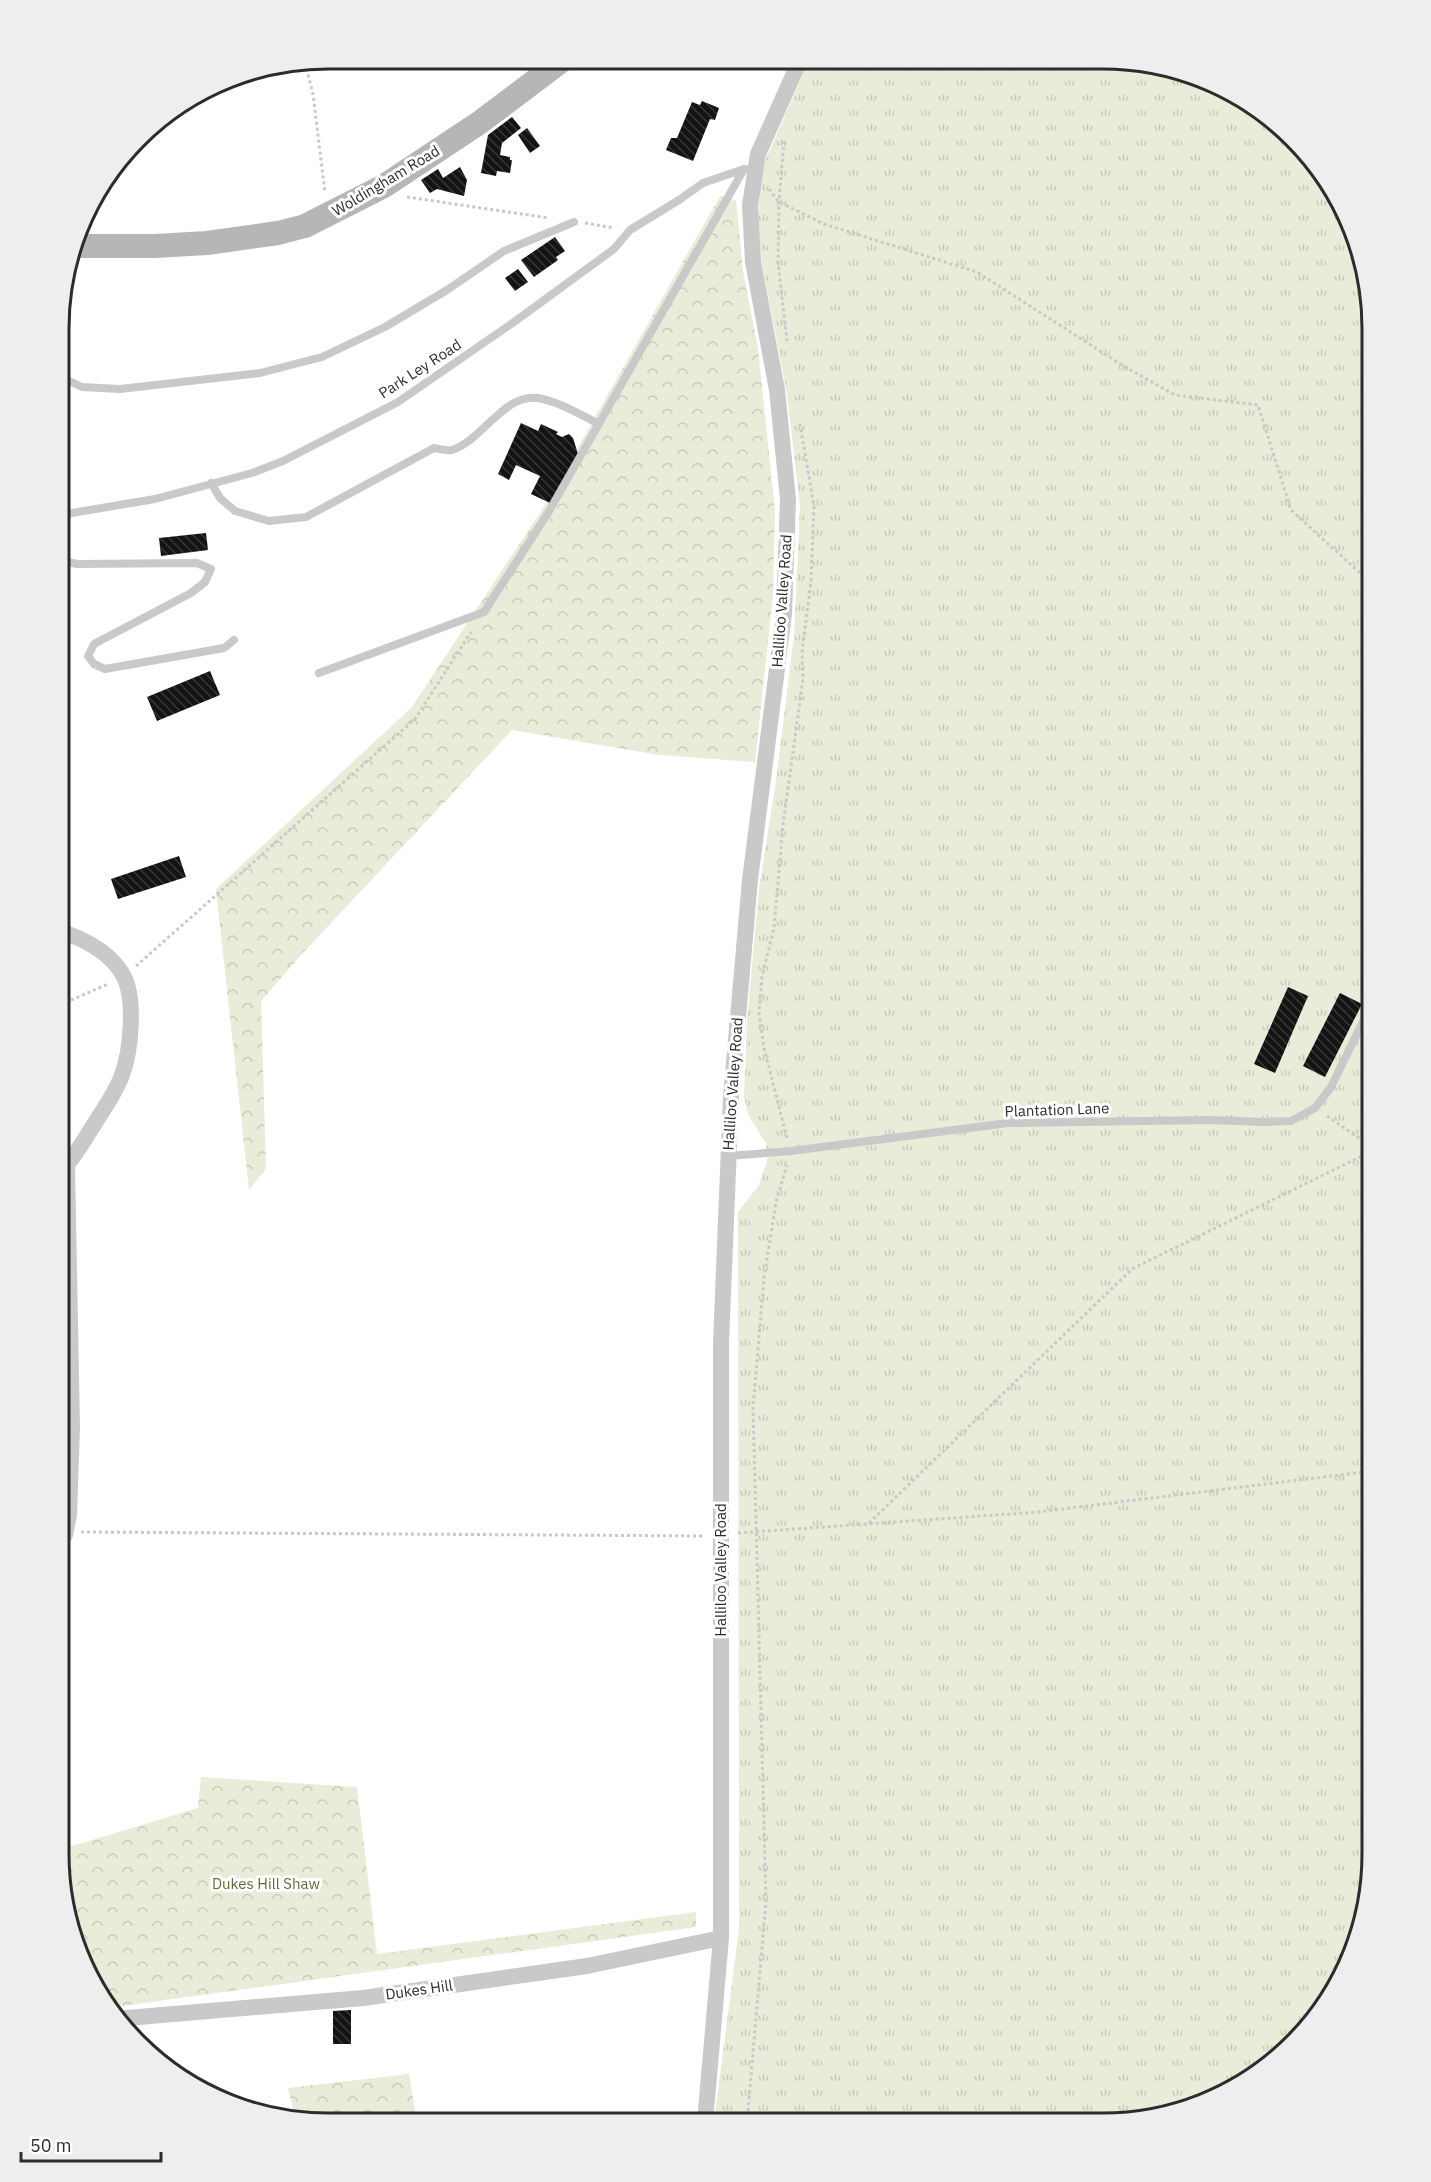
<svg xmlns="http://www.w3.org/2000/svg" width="1431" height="2182" viewBox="0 0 1431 2182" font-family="'IBM Plex Sans',sans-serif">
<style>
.grass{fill:url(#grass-tufts)}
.forest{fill:url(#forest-crowns)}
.building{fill:url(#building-back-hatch)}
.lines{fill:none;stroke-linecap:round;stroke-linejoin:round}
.path{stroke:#c9c9c9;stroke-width:3;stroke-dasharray:3 3;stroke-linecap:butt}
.lane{stroke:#c9c9c9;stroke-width:8}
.street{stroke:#c9c9c9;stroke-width:16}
.secondary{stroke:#b6b6b6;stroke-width:24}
.labels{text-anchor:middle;stroke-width:6;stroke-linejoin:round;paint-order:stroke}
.street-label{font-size:15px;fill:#2c2c2c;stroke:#fff}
.park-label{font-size:15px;fill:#5f6b36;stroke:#fff}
.rim{fill:none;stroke:#2c2c2c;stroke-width:3}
</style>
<defs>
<pattern id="grass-tufts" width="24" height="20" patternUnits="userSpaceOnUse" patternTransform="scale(1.5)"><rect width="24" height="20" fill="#e8ecd8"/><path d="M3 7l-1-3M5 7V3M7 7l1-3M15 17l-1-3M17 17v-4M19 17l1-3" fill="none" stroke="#c7cbba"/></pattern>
<pattern id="forest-crowns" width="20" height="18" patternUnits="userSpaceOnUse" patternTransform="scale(1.5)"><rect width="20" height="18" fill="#e8ecd8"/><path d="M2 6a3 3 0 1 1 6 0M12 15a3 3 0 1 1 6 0" fill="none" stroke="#c7cbba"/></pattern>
<pattern id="building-back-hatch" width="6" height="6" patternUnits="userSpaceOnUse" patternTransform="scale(1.5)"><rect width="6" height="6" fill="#131313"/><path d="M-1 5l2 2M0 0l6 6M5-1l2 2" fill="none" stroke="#363636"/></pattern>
</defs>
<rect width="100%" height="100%" fill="#fff"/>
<!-- grass -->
<path class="grass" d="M809 60 1139 61 1206 79 1267 114 1317 164 1352 224 1372 328V1872L1358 1941 1317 2018 1267 2068 1207 2103 1104 2123 714 2122 739 1929 738 1212 759 1185 767 1161 766 1143 749 1117 744 1097 747 1020 759 889 777 774 794 635 800 506 787 394 762 265 758 222 760 185 766 159Z"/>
<!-- forest -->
<path class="forest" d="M720 196 736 200 743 271 758 349 775 511 773 595 755 762 659 755 512 730 300 956 261 1001 266 1169 249 1190 216 889 412 707 547 502Z
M201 1777 357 1787 377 1954 696 1912V1927L108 2008 79 1958 59 1850 198 1808Z
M409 2074 417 2122 296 2121 288 2088Z"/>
<!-- building -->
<path class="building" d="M702 101 719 108 715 120 710 119 693 161 666 150 671 138H677L692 102 700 105Z
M512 117 521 128 502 143 500 155 510 157V160H512L510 173 497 171 496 176 481 173 488 135Z
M527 128 540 146 530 153 518 135Z
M460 167 467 180 464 196 437 189 430 193 421 180 438 169 443 178Z
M555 237 565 251 556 257 558 260 534 277 521 260Z
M518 269 528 282 515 291 505 278Z
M521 423 538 431 541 424 558 432 556 434 562 437 569 434 573 438 578 454 550 503 531 494 540 476 516 465 509 480 498 474Z
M206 533 208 550 161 556 159 538Z
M210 671 220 695 157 721 147 697Z
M179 856 186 877 118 899 111 879Z
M1288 987 1308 996 1275 1073 1254 1064Z
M1340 993 1362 1004 1325 1077 1303 1066Z
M351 2010V2044H333V2011Z"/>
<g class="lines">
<!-- path -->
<path class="path" d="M305 63 313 94 325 193
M784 141 779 202 778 262 787 341
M769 189 779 202 824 224 977 272 1125 367 1175 395 1258 405 1291 510 1372 584
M407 197 549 218
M585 223 614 228
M136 966 415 719 471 632
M60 1005 108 984
M1327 1116 1372 1147
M787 1138 764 1048 759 1013 762 977 774 928 783 825 803 679 802 653 811 581 814 506 800 424
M869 1523 1132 1269 1372 1151
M81 1532 705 1536
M738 1533 1038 1512 1372 1471
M747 2123 766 1901 753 1408 764 1278 776 1202 787 1165"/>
<!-- lane -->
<path class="lane" d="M61 377 82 387 120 389 260 373 322 357 385 327 447 290 504 251 574 222
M211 483 220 498 235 511 269 521 306 517 434 448C439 449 447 451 452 450 483 440 504 393 538 398 560 402 579 414 599 424
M60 515 155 499 252 473 283 461 398 402 514 322 614 249 630 230 679 200 703 183 744 169 754 170
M60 556 63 561 77 564 197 563 211 569 205 582 191 593 94 644 88 656 94 664 105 669 224 648 234 640
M319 673 484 612 548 513 744 169
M728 1156 791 1151 1008 1123 1209 1120 1264 1122 1291 1121 1315 1108 1331 1087 1372 1003"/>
<!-- street -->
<path class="street" d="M60 931C84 939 110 952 123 975 136 998 131 1051 122 1075 116 1092 105 1107 95 1123 84 1140 74 1158 61 1172
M59 1542 65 1535 69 1515 72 1427 67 1165
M115 2019 363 1998 587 1966 721 1938
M705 2122 721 1938V1343L731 1097 750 880 784 614 788 499 777 390 753 262 750 205 758 154 800 60"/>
<!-- secondary -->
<path class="secondary" d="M75 246H155L207 243 278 233 305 226 384 186 479 123 564 59"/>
</g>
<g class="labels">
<!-- street labels -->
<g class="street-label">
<text transform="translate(386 181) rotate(-31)" y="5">Woldingham Road</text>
<text transform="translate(420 369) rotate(-33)" y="5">Park Ley Road</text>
<text transform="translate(782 601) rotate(-86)" y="5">Halliloo Valley Road</text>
<text transform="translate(733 1084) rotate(-86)" y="5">Halliloo Valley Road</text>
<text transform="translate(1057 1110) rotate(-2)" y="5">Plantation Lane</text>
<text transform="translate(721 1570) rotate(-90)" y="5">Halliloo Valley Road</text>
<text transform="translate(419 1990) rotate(-8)" y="5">Dukes Hill</text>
</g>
<!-- park labels -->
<g class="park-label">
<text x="266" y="1889">Dukes Hill Shaw</text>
</g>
</g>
<!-- crop -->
<path d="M0 0H1431V2182H0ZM328 69H1103A259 259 0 0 1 1362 328V1854A259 259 0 0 1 1103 2113H328A259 259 0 0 1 69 1854V328A259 259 0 0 1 328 69Z" fill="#eee" fill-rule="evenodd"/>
<path class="rim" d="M328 69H1103A259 259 0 0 1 1362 328V1854A259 259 0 0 1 1103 2113H328A259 259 0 0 1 69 1854V328A259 259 0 0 1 328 69Z"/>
<!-- scale -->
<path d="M21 2152v9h140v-9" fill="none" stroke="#2c2c2c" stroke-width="3"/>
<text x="30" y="2152" font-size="18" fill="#2c2c2c" stroke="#ffffff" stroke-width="4.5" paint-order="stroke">50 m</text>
</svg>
